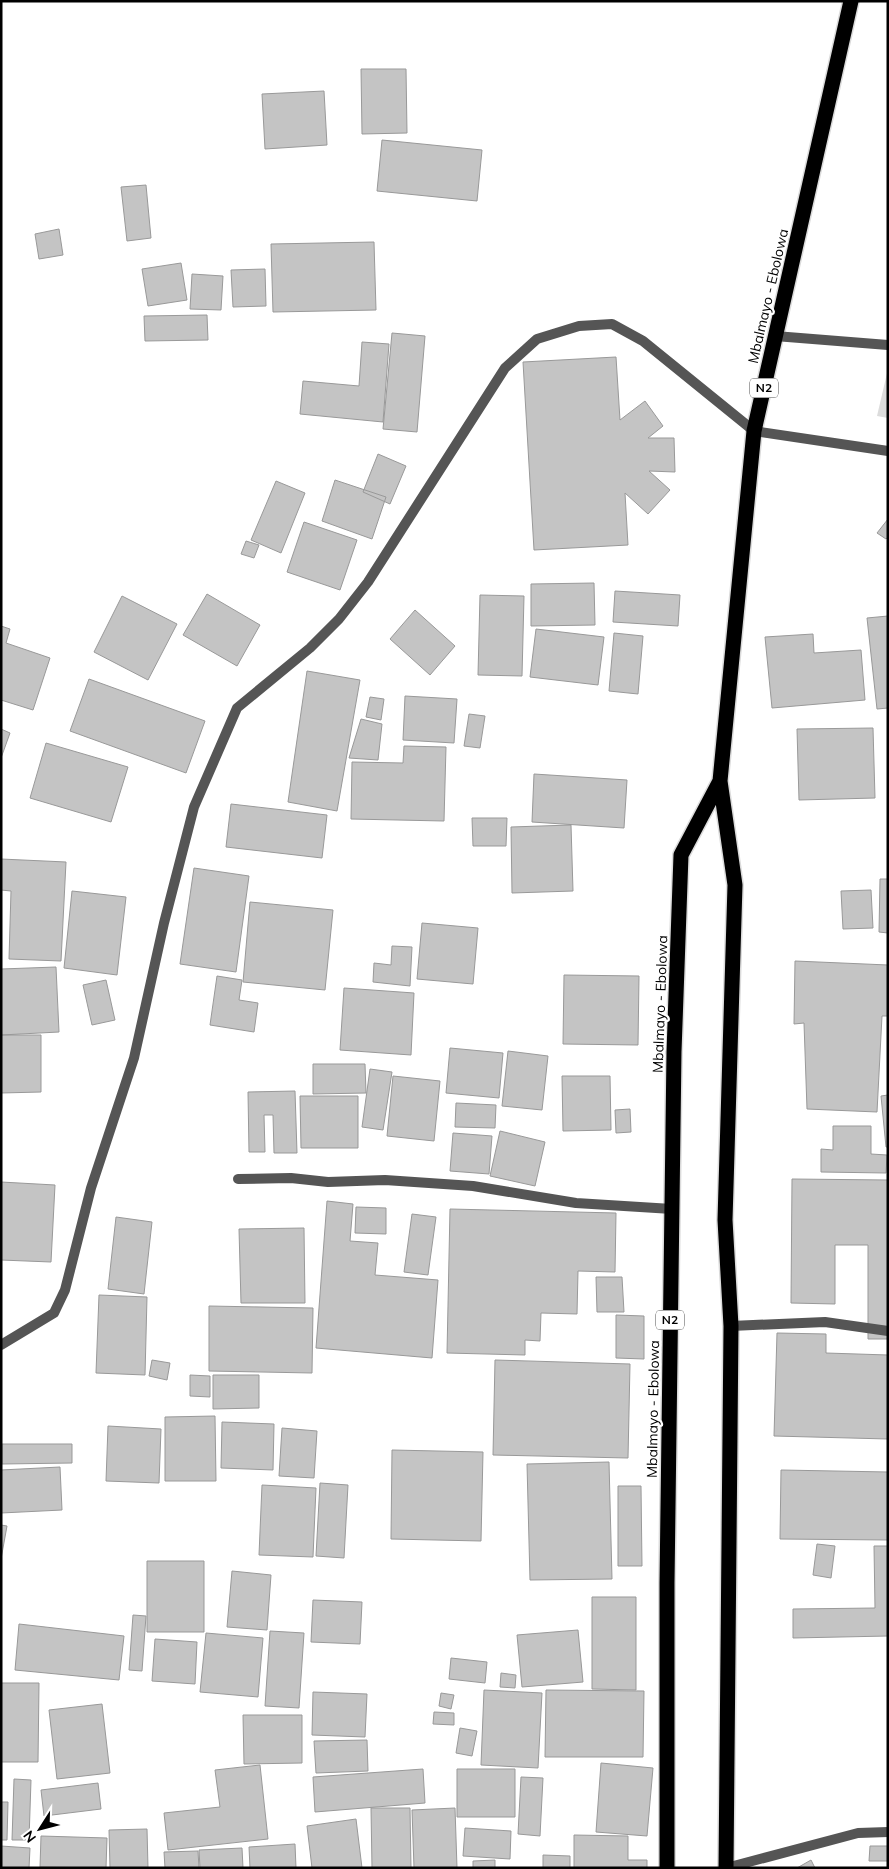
<svg xmlns="http://www.w3.org/2000/svg" width="889" height="1869" viewBox="0 0 889 1869" font-family="Mulish,sans-serif">
<style>
.green{fill:#dcdcdc}
.building{fill:#c4c4c4;stroke:#999}
.lines{fill:none;stroke-linecap:round;stroke-linejoin:round}
.highway-casing{stroke:#dbdbdb;stroke-width:18}
.street{stroke:#555;stroke-width:10}
.highway{stroke:#000;stroke-width:15}
.labels{text-anchor:middle;stroke-width:4.5;stroke-linejoin:round;paint-order:stroke}
.shield{fill:#fff;stroke:#4c4c4c;stroke-width:1}
.shield-label{font-size:12px;font-weight:bold;fill:#000}
.street-label{font-size:14px;fill:#000;stroke:#fff}
</style>
<rect width="100%" height="100%" fill="#fff"/>
<!-- green -->
<path class="green" d="M888 369V418L877 416Z"/>
<!-- building -->
<path class="building" d="M361 69H406L407 133 362 134Z
M324 91 327 145 265 149 262 94Z
M382 140 482 150 477 201 377 191Z
M146 185 151 238 127 241 121 187Z
M59 229 63 255 39 259 35 234Z
M374 242 376 310 273 312 271 244Z
M181 263 187 300 148 306 142 269Z
M265 269 266 306 233 307 231 270Z
M192 274 223 276 221 310 190 309Z
M207 315 208 340 145 341 144 316Z
M392 333 425 336 417 432 383 429Z
M362 342 389 344 383 422 300 414 303 381 359 386Z
M616 357 620 420 645 401 663 426 648 438H674L675 472 649 471 670 490 648 514 625 493 628 545 534 550 523 362Z
M378 454 406 466 390 504 363 492Z
M335 480 386 497 372 539 322 521Z
M276 481 305 493 281 553 251 540Z
M888 519V537L886 539 877 533Z
M304 522 357 540 340 590 287 572Z
M246 541 259 545 254 558 241 554Z
M594 583 595 625 531 626V584Z
M615 591 680 595 678 626 613 622Z
M207 594 260 625 237 666 183 635Z
M480 595 524 596 522 676 478 675Z
M122 596 177 624 148 680 94 652Z
M415 610 455 646 430 675 390 639Z
M888 616V708L877 709 867 618Z
M1 626 10 629 6 643 50 658 33 710 1 700Z
M536 629 604 637 598 685 530 677Z
M614 633 643 636 638 694 609 691Z
M813 634 814 653 861 650 865 700 772 708 765 637Z
M307 671 360 680 337 811 288 802Z
M89 679 205 721 186 773 70 731Z
M405 696 457 699 454 743 403 740Z
M370 697 384 699 381 720 366 717Z
M469 714 485 716 480 748 464 746Z
M361 719 382 724 378 760 349 758Z
M873 728 875 798 799 800 797 729Z
M1 729 10 733 1 758Z
M46 743 128 767 111 822 30 798Z
M404 746 446 747 444 821 351 819 352 762 403 763Z
M534 774 627 780 624 828 532 822Z
M231 804 327 815 322 858 226 847Z
M472 818H507L506 846H473Z
M571 825 573 891 512 893 511 827Z
M1 859 66 862 61 961 9 959 11 891 1 890Z
M194 868 249 876 236 972 180 964Z
M880 879H888V933L879 932Z
M871 890 873 928 843 929 841 891Z
M72 891 126 897 117 975 64 968Z
M250 902 333 910 325 990 243 982Z
M422 923 478 928 473 984 417 979Z
M392 946 412 947 410 986 373 982 374 963 391 965Z
M795 961 888 965V1016H882L877 1112 807 1109 804 1023 794 1024Z
M56 967 59 1032 1 1035V969Z
M564 975 639 976 638 1045 563 1044Z
M217 976 242 980 239 1000 258 1003 254 1032 210 1025Z
M106 980 115 1020 92 1025 83 985Z
M344 988 414 993 411 1055 340 1050Z
M1 1035H41V1092L1 1093Z
M450 1048 503 1053 499 1098 446 1093Z
M508 1051 548 1056 542 1110 502 1106Z
M313 1064H365L366 1093 313 1094Z
M370 1069 392 1072 383 1130 362 1127Z
M393 1076 440 1081 434 1141 387 1136Z
M562 1076H610L611 1130 563 1131Z
M295 1091 297 1153H274L273 1115H264L265 1152H249L248 1092Z
M888 1095V1147H886L881 1096Z
M300 1096H358V1148H301Z
M456 1103 496 1105 495 1128 455 1127Z
M630 1109 631 1132 616 1133 615 1110Z
M833 1126H871V1154L887 1155 886 1173 821 1172V1149L833 1150Z
M500 1131 545 1142 535 1186 490 1176Z
M453 1133 492 1136 489 1174 450 1171Z
M792 1179 888 1180V1339H868V1245H835V1304L791 1303Z
M1 1182 55 1185 51 1262 1 1260Z
M327 1201 353 1204 350 1241 378 1243 375 1275 438 1280 432 1358 316 1348Z
M356 1207 386 1208V1234L355 1233Z
M450 1209 616 1213 615 1272 578 1271 577 1314 541 1313 540 1341 525 1340V1355L447 1353Z
M412 1214 436 1217 428 1275 404 1272Z
M116 1217 152 1222 144 1294 108 1289Z
M304 1228 305 1303H241L239 1229Z
M596 1277H622L624 1312H597Z
M99 1295 147 1297 145 1375 96 1373Z
M209 1306 313 1308 312 1373 209 1371Z
M616 1315 644 1316V1359L616 1358Z
M777 1333 826 1334V1353L888 1355V1439L774 1436Z
M152 1360 170 1363 167 1380 149 1376Z
M495 1360 630 1364 628 1458 493 1455Z
M190 1375 210 1376V1397L190 1396Z
M213 1375H259V1408L213 1409Z
M215 1416 216 1481H165V1417Z
M222 1422 274 1424 273 1470 221 1468Z
M108 1426 161 1429 159 1483 106 1481Z
M282 1428 317 1431 314 1478 279 1476Z
M2 1444H72V1463L2 1464Z
M392 1450 483 1452 481 1541 391 1539Z
M609 1462 612 1579 530 1580 527 1464Z
M60 1467 62 1510 1 1513V1470Z
M781 1470 888 1472V1540L780 1539Z
M320 1483 348 1485 344 1558 316 1556Z
M262 1485 316 1488 313 1557 259 1555Z
M618 1486H641L642 1566H618Z
M1 1525 7 1526 1 1559Z
M817 1544 835 1546 831 1578 813 1575Z
M874 1546H888V1636L793 1638V1609L875 1608Z
M147 1561H204V1632H147Z
M232 1571 271 1575 267 1630 227 1627Z
M592 1597H636V1690L592 1689Z
M313 1600 362 1602 360 1644 311 1642Z
M133 1615 146 1616 142 1671 129 1670Z
M19 1624 124 1636 119 1680 15 1670Z
M578 1630 583 1682 522 1687 517 1635Z
M270 1631 304 1633 299 1708 265 1706Z
M206 1633 263 1638 258 1697 200 1692Z
M155 1639 197 1642 195 1684 152 1681Z
M451 1658 487 1662 485 1683 449 1679Z
M501 1673 516 1675 515 1688 500 1687Z
M1 1683H39L38 1762H1Z
M484 1690 542 1693 538 1768 481 1765Z
M546 1690 644 1691 643 1757H545Z
M313 1692 367 1694 365 1737 312 1735Z
M441 1693 454 1695 451 1709 439 1706Z
M102 1704 110 1773 57 1779 49 1710Z
M434 1712 454 1713V1725L433 1724Z
M243 1715H302V1763L244 1764Z
M460 1728 477 1731 472 1756 456 1753Z
M367 1740 368 1771 316 1773 314 1741Z
M601 1763 653 1768 647 1836 596 1832Z
M260 1765 268 1839 168 1850 164 1813 220 1807 215 1770Z
M423 1769 425 1803 315 1812 313 1777Z
M457 1769H515V1817H457Z
M521 1777 543 1778 540 1836 518 1834Z
M14 1779 31 1780 29 1840H12Z
M98 1783 101 1809 44 1816 41 1790Z
M1 1802H8L7 1840H1Z
M371 1808H410L411 1868H372Z
M455 1808 457 1868H414L412 1810Z
M356 1819 362 1868H312L307 1826Z
M465 1828 511 1831 510 1859 463 1856Z
M147 1829 148 1868H110L109 1830Z
M574 1835 628 1836V1860H647V1868H574Z
M41 1836 107 1838 106 1868 40 1867Z
M295 1844 296 1868H250L249 1847Z
M1 1846 30 1848 29 1868H1Z
M870 1846H888V1861H869Z
M242 1848 243 1868H200L199 1850Z
M198 1851 199 1868H165L164 1852Z
M543 1855 570 1856V1868H543Z
M495 1860V1868H473V1861Z
M811 1860 815 1868H797Z"/>
<g class="lines">
<defs>
<path id="highway" d="M667 1868V1583L674 1052 681 855 720 781
M726 1868 731 1326 725 1220 735 885 720 781 754 431 851 1"/>
</defs>
<!-- highway casing -->
<use href="#highway" class="highway-casing"/>
<!-- street -->
<path class="street" d="M775 336 888 345
M238 1179 291 1178 328 1182 385 1180 473 1186 576 1203 672 1209
M731 1326 825 1322 888 1331
M1 1345 54 1313 65 1290 91 1188 134 1058 164 923 194 807 237 708 310 648 339 619 368 582 505 368 537 339 579 326 612 324 643 341 754 431 888 451
M726 1868 858 1833 888 1832"/>
<!-- highway -->
<use href="#highway" class="highway"/>
</g>
<g class="labels">
<!-- shield labels -->
<g class="shield">
<rect x="750" y="378.5" width="28" height="19" rx="4"/>
<rect x="656" y="1310.5" width="28" height="19" rx="4"/>
</g>
<g class="shield-label">
<text x="764" y="392">N2</text>
<text x="670" y="1324">N2</text>
</g>
<!-- street labels -->
<g class="street-label">
<text transform="translate(768 296) rotate(-77)" y="5">Mbalmayo - Ebolowa</text>
<text transform="translate(660 1004) rotate(-88)" y="5">Mbalmayo - Ebolowa</text>
<text transform="translate(653 1409) rotate(-89)" y="5">Mbalmayo - Ebolowa</text>
</g>
</g>
<!-- border -->
<rect width="889" height="1869" fill="none" stroke="#000000" stroke-width="5"/>
<!-- north arrow -->
<g transform="translate(40 1829) rotate(234)" stroke="#ffffff" stroke-width="4" paint-order="stroke">
<path d="M0-4L9 19L0 12L-9 19Z" fill="#000000"/>
<text y="-8" font-size="14" font-weight="bold" text-anchor="middle" fill="#000000">N</text>
</g>
</svg>
